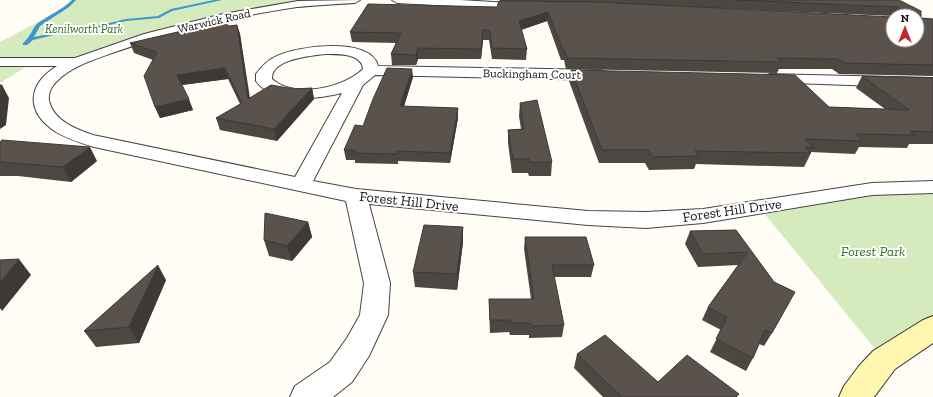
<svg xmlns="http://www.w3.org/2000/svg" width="933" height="397" viewBox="0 0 933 397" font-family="'Zilla Slab',serif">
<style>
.green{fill:#d5ebbd}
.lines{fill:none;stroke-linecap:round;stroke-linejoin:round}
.stream{fill:#3f96cf;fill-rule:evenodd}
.street-casing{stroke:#444;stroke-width:2}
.secondary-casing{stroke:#333;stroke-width:2}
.street{fill:#fff;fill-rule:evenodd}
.secondary{fill:#fff6b0;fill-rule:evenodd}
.wall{fill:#4d4742;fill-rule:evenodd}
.shaded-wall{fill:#3f3936}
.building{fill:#5a524d;stroke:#3f3936}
.labels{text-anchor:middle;stroke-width:4;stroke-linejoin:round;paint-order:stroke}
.far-street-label{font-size:12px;fill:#111;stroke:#fff}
.far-park-label{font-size:12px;font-style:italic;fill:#2f6b1f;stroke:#fff}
.street-label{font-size:14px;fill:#111;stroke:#fff}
.park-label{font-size:14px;font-style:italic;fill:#2f6b1f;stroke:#fff}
</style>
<rect width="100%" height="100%" fill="#fffdf5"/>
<!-- green -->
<path class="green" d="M75 0H362L332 1 200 23 78 62H34L0 83V42L68 6Z
M933 187V328L884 360 760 208Z"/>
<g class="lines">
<!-- stream -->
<path class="stream" d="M72 0H76L69 7 40 26 34 37 58 32 89 28 126 19 158 16 171 9 214 0H222L172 11 159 18 126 21 89 30 58 34 33 40 27 45H23V43C31 37 32 28 38 23 49 15 62 10 72 0Z"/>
<defs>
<path id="street" d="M360 0 355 3C336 4 316 5 297 7 235 16 172 32 112 53 93 60 70 67 56 82 51 87 48 94 49 101 54 121 76 129 93 135L295 177 342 93C318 99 273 105 256 81V74C262 66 268 60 277 56 297 46 371 36 378 66L600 70 605 72 608 75 605 78 600 80 375 75 363 85 313 181 356 189 588 211 646 212 703 209 872 183 933 181V193L872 195 703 223 646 228 588 225 369 204 390 283 388 315 369 356 352 382 333 397H290L295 386 330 362 347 338 360 315 364 283 346 201 94 147C81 143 68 139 56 132 26 113 26 85 57 66H0V58H75L144 34 223 14 298 1ZM325 54C337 54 362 53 363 69 344 88 294 99 272 79 271 59 310 56 325 54Z
M392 0H460L528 4 532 5 534 7 532 9 528 10 397 3Z
M770 74 933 78V88L765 82 762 79 765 76Z"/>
<path id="secondary" d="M933 316V343L895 369 874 397H839L844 386 859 366 873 351 923 320Z"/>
</defs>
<!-- street casing -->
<use href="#street" class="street-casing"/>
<!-- secondary casing -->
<use href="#secondary" class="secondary-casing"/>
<!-- street -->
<use href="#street" class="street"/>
<!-- secondary -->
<use href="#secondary" class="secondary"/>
</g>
<!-- wall -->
<path class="wall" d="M500 0H899L921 18 933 19V76L839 74 832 69H779L777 73 566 69 564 60H561L547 21 521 30 527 49 526 60 492 59 489 40H483L481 59H418L416 65H392L391 54 396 43 352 42 350 32 497 7 570 2 500 1ZM667 6 893 16H917L893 40Z
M237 25 240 34 250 98 294 89 312 88 314 99 277 141 220 130 216 118 240 104 228 79 182 85 193 110 160 118 155 107 153 60 134 53 130 43 215 27 229 26Z
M571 70 829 107 885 109 856 88 862 76 933 78V144H909L907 148 859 147 855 154 810 152V153H811L804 167 696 164 694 169 649 170 645 163H599L569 81Z
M413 77 404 106 458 118 450 163 398 161V164L355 163V160H346L344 150 363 126Z
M520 103 552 162 551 176H529L528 173H512L508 143V130L521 129 519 116Z
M0 142 97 161 71 182 18 176H0Z
M308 222 312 237 292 261 269 256 264 240Z
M463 227V242L457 290 415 287 413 272Z
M736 230 774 282 772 333 764 346 759 344 753 358 746 371 710 352 721 330 702 320 708 307 738 265 698 267 685 244 690 231Z
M525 237 594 265 591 277H554L564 325 562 337 529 338V335H510L509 332 490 333 489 311V299H531L524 249Z
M166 280 139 343 96 347 84 331Z
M577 354 658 382 737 397H603L574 368Z"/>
<!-- shaded-wall -->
<path class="shaded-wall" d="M548 12 547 21 518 31 519 21Z
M237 25 240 34 251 110 248 99Z
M483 30V40L481 59V49Z
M418 48V59L416 65V55Z
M225 68 228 79 181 85 177 75Z
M412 69 413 77 401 116 400 106Z
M2 85 9 98 6 125 0 129V95Z
M312 88 314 99 277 141 274 129Z
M189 99 193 110 160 118 155 107Z
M458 108V118L450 163V153Z
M90 147 97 161 71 182 63 167Z
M308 222 312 237 292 261 287 246Z
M463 227V242L457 290V274Z
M19 259 31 275 2 311 0 308V282Z
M158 265 166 280 139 343 129 327Z"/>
<!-- building -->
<path class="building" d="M738 0H899L921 11V18L933 19V65L844 63 837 59 777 58 781 62 567 58 565 50H563L548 12 519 21 527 49 492 48 490 30H483L481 49 418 48 416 55 391 54 401 33 350 32 368 4 497 7 499 1 597 2 893 17V40H917V16H899V9L898 7Z
M212 24 215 27 226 24 229 26 237 25 248 99 271 85 294 89 312 88 274 129 216 118 242 103 225 68 177 75 189 99 155 107 144 76 157 52 130 43Z
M387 68 412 69 400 106 458 108 450 153 397 151V154L354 153 355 150H344L355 125 363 126 373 99Z
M571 70 795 75 829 107 909 110 862 76 933 78V132L910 131 915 135 855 134 862 141 804 139 813 148 805 147 811 153 695 151 699 156 653 157 649 150H602Z
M0 85H2L0 95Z
M537 100 552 162H530L529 159H513L508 130 524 129 520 103Z
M2 140 90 147 63 167 0 162V142Z
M265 213 308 222 287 246 264 240Z
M424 225 463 227 457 274 413 272Z
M736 230 774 282 795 292 772 333 765 330 753 358 716 339 727 317 708 307 748 252 703 254 690 231Z
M525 237H586L594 265H552L564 325 531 326 530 323H511L510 320H490L489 299H534Z
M19 259 0 282V260Z
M158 265 129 327 84 331Z
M605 335 658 382 687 355 739 394 736 397H622L577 354Z"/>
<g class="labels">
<!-- far-street labels -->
<g class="far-street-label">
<text transform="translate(214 21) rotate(-13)" y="4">Warwick Road</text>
<text transform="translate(532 74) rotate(1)" y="4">Buckingham Court</text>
</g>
<!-- far-park labels -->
<g class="far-park-label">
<text x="84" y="33">Kenilworth Park</text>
</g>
<!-- street labels -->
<g class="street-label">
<text transform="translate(409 201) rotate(6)" y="5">Forest Hill Drive</text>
<text transform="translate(732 210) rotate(-8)" y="5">Forest Hill Drive</text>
</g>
<!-- park labels -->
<g class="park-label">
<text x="873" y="256">Forest Park</text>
</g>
</g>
<!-- north arrow -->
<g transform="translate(905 28)"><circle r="19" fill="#ffffff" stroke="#a0a0a0"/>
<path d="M0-3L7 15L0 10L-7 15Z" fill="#c4262e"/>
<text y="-6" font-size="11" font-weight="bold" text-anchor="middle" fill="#111111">N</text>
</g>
</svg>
